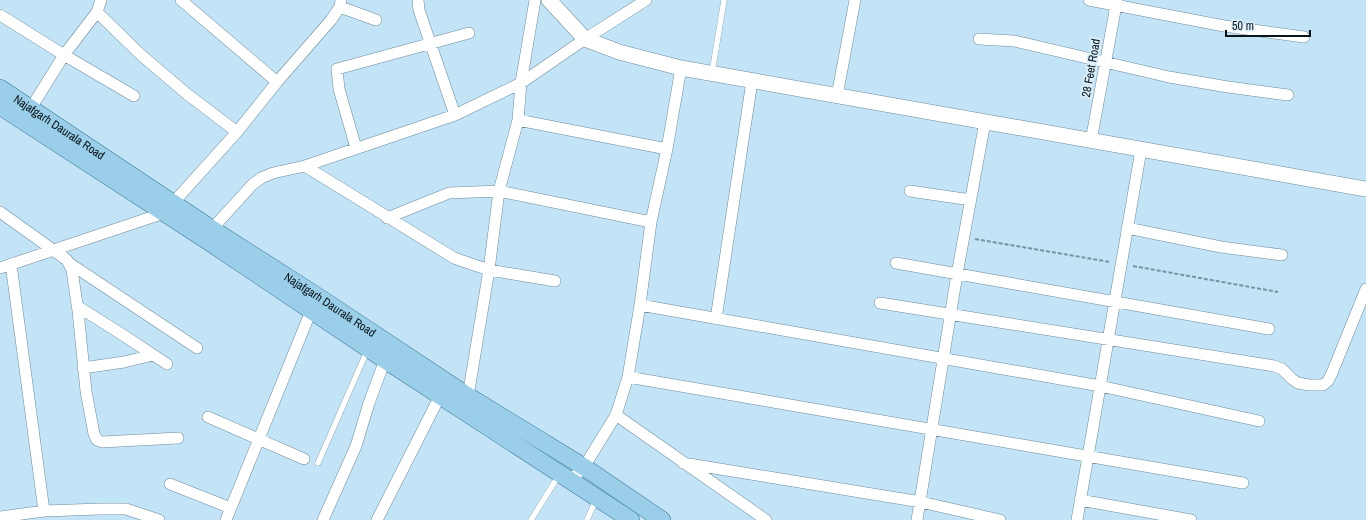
<svg xmlns="http://www.w3.org/2000/svg" width="1366" height="520" viewBox="0 0 1366 520" font-family="'Archivo Narrow',sans-serif">
<style>
.lines{fill:none;stroke-linecap:round;stroke-linejoin:round}
.lane-casing{stroke:#6b8a9b;stroke-width:6}
.street-casing{stroke:#6b8a9b;stroke-width:12}
.secondary-casing{stroke:#6b8a9b;stroke-width:16}
.primary-casing{stroke:#3b7897;stroke-width:18}
.path{stroke:#7992a0;stroke-width:2;stroke-dasharray:4 2;stroke-linecap:butt}
.lane{stroke:#fff;stroke-width:5.5}
.street{stroke:#fff;stroke-width:11}
.secondary{stroke:#fff;stroke-width:15}
.primary{stroke:#9acee9;stroke-width:17}
.labels{text-anchor:middle;stroke-width:4;stroke-linejoin:round;paint-order:stroke}
.street-label{font-size:12px;fill:#08131a;stroke:#dbeffa}
</style>
<rect width="100%" height="100%" fill="#c3e4f7"/>
<g class="lines">
<defs>
<path id="lane" d="M712 73 724 0
M318 463 367 351
M531 520 559 475
M587 520 596 500"/>
<path id="street" d="M181 0 277 82
M418 0 419 10 455 115
M1089 0 1224 26 1304 37
M340 7 376 20
M97 12 140 54 187 94 237 132
M0 15 64 55 134 96
M979 39 1014 41 1169 77 1228 87 1288 95
M837 96 855 0
M31 108 64 55 97 12 101 0
M518 120 667 149
M1091 141 1117 0
M356 148 339 89 337 69 469 33
M305 166 454 258 489 270 555 281
M910 191 971 200
M0 212 67 260 72 270 78 311 86 391 94 434 97 440 102 442 178 438
M387 218 449 193 499 191 651 222
M1127 228 1221 247 1282 255
M212 229 253 184 261 178 273 173 305 166 455 115 521 83 585 39 646 0
M69 263 197 348
M896 263 1269 329
M11 264 44 511
M0 268 164 213 237 132 277 82 331 20 340 7 341 0
M880 303 1274 366 1282 369 1292 379 1298 383 1309 385H1323L1328 381 1332 373 1366 289
M640 305 1100 386 1259 421
M77 306 123 335 167 364
M716 319 752 81
M83 368 124 362 153 355
M628 377 1243 483
M468 396 489 270 499 191 518 120 521 83 535 0
M616 415 766 520
M208 417 304 459
M683 463 921 502 1000 520
M570 481 584 467 616 415 628 377 640 305 651 222 667 149 681 68
M170 484 231 508
M1080 500 1191 520
M0 517 44 511 100 509H126L159 520
M226 520 313 306
M323 520 356 446 369 403 385 360
M377 520 440 396
M917 520 957 274 985 122
M1077 520 1141 150"/>
<path id="secondary" d="M549 0 585 39 619 52 681 68 1366 189"/>
<g id="primary">
<path id="s1" d="M0 88 212 229 317 296 468 396 584 467 662 520"/>
<path d="M0 106 209 242 382 358 631 520"/>
</g>
</defs>
<!-- lane casing -->
<use href="#lane" class="lane-casing"/>
<!-- street casing -->
<use href="#street" class="street-casing"/>
<!-- secondary casing -->
<use href="#secondary" class="secondary-casing"/>
<!-- primary casing -->
<use href="#primary" class="primary-casing"/>
<!-- path -->
<path class="path" d="M975 239 1110 262
M1133 266 1278 292"/>
<!-- lane -->
<use href="#lane" class="lane"/>
<!-- street -->
<use href="#street" class="street"/>
<!-- secondary -->
<use href="#secondary" class="secondary"/>
<!-- primary -->
<use href="#primary" class="primary"/>
</g>
<g class="labels">
<!-- street labels -->
<g class="street-label">
<text transform="translate(1091 68) rotate(-80)" y="4">28 Feet Road</text>
<text dy="4" stroke="none"><textPath href="#s1" startOffset="71">Najafgarh Daurala Road</textPath></text>
<text dy="4" stroke="none"><textPath href="#s1" startOffset="395">Najafgarh Daurala Road</textPath></text>
</g>
</g>
<!-- scale -->
<path d="M1226 30v6h84v-6" fill="none" stroke="#08131a" stroke-width="2"/>
<text x="1232" y="30" font-size="12" fill="#08131a" stroke="#dbeffa" stroke-width="3" paint-order="stroke">50 m</text>
</svg>
